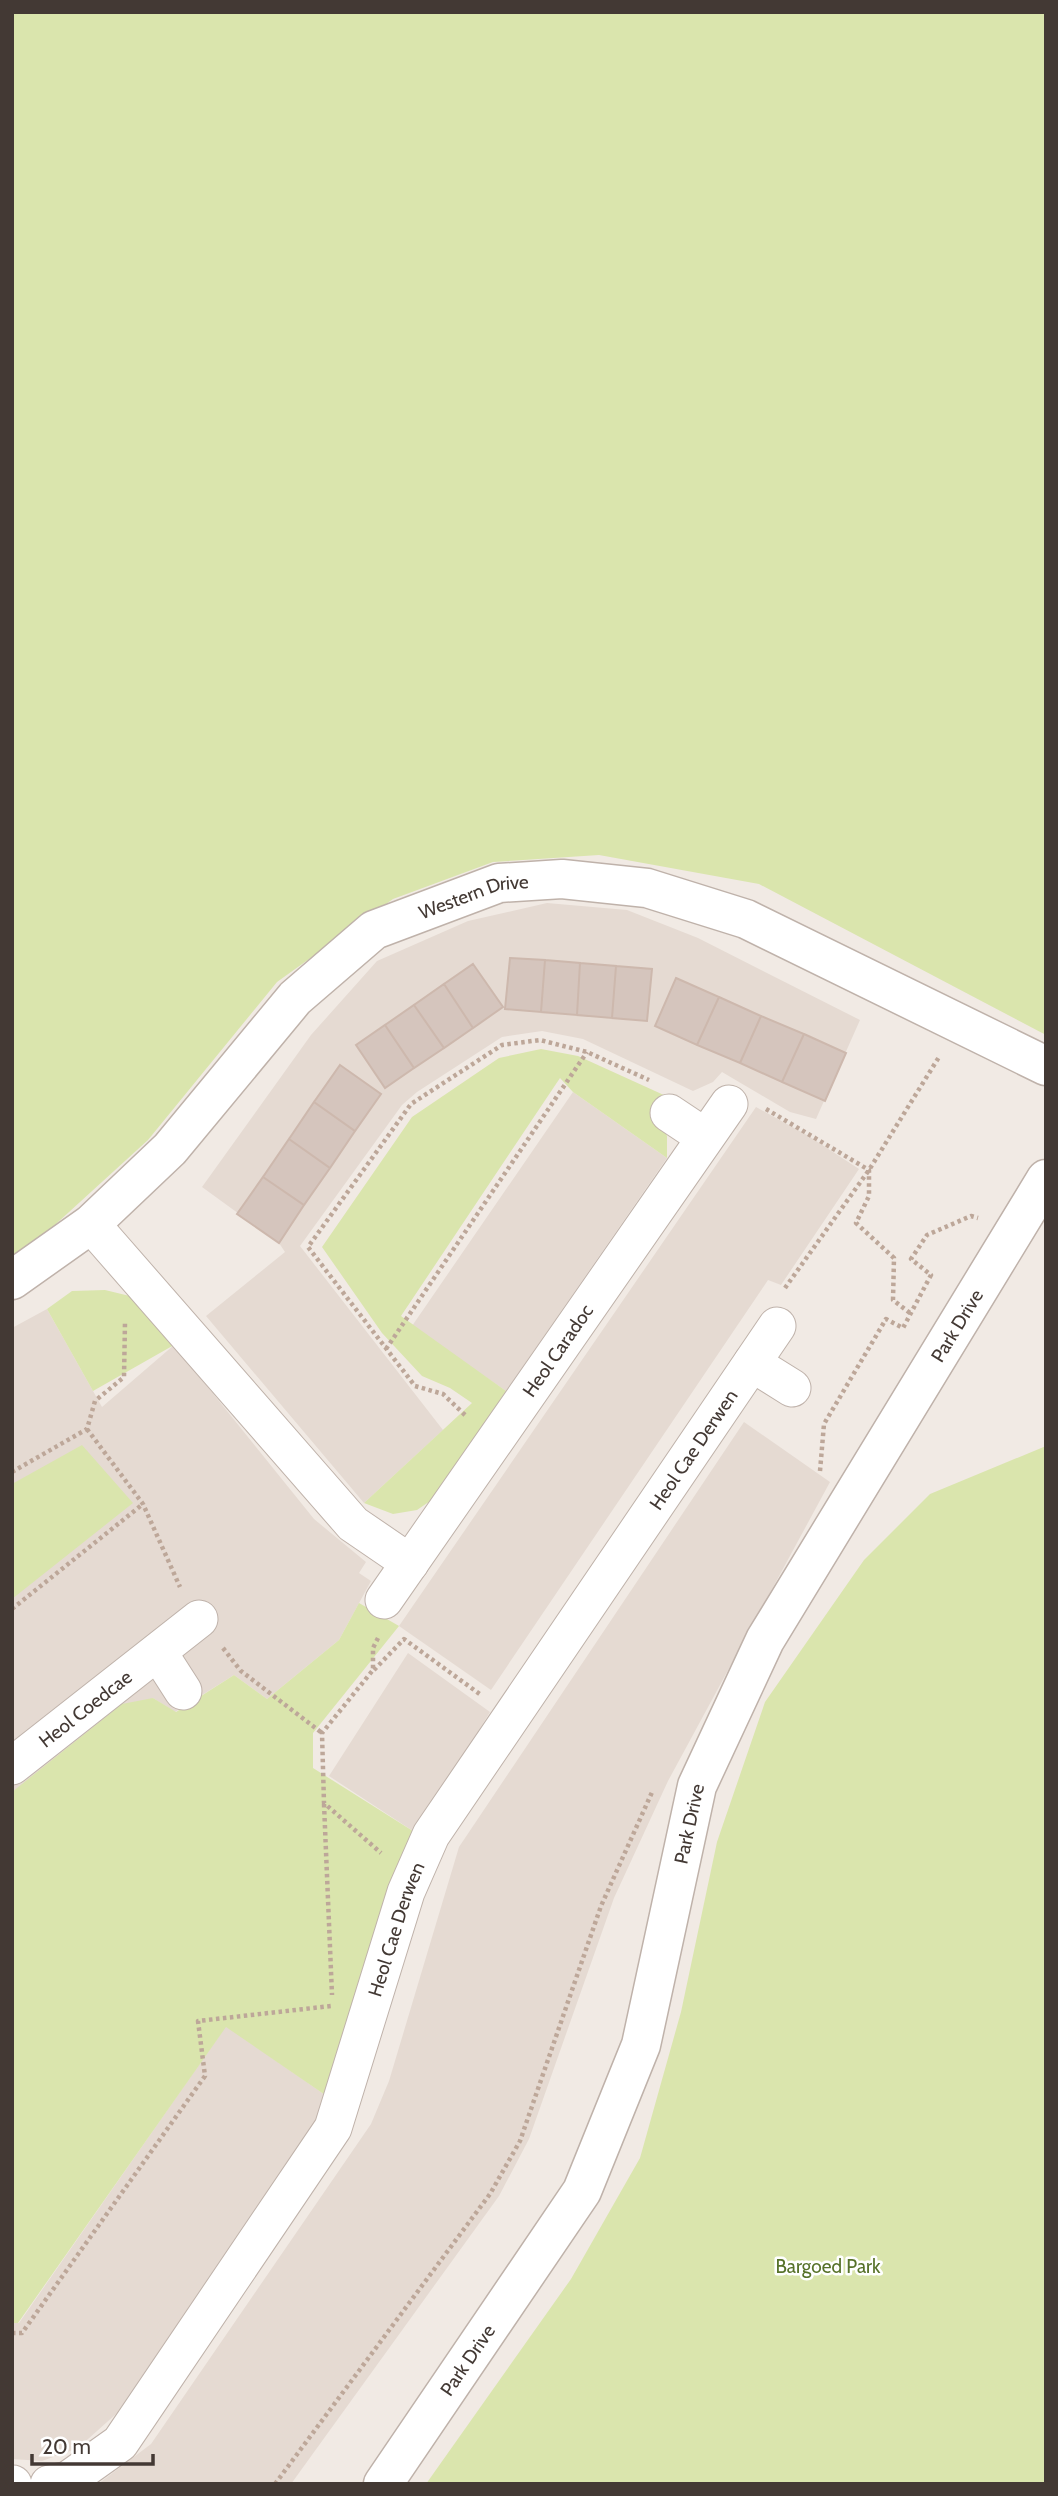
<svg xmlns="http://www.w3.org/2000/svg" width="1058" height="2496" viewBox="0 0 1058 2496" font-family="Cabin,sans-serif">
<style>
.residential{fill:#e5dad2}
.green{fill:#dae5ad}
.building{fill:#d5c5bd;stroke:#cdb8ad;stroke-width:2}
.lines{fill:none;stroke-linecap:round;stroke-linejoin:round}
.minor-casing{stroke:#bfb2aa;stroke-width:39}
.tertiary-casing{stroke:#bfb2aa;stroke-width:41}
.path{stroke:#bda799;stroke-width:4.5;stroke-dasharray:3.5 3.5;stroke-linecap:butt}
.minor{stroke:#fff;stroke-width:37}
.tertiary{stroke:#fff;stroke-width:38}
.labels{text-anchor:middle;stroke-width:5;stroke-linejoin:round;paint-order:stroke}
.street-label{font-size:19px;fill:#433934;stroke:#fff}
.park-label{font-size:19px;fill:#57722a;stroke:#fff}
</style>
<rect width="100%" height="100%" fill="#f1eae4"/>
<!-- residential -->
<path class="residential" d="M547 903 627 910 698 938 860 1020 816 1119 790 1112 722 1072 713 1082 693 1091 583 1039 542 1031 502 1037 417 1092 402 1105 300 1246 443 1430 364 1503 206 1316 285 1252 279 1243 202 1187 311 1035 377 961 468 921Z
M573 1092 667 1158 506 1391 412 1326Z
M756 1107 807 1135 859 1169 781 1285 768 1280 491 1690 399 1626Z
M47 1309 102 1407 174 1345 314 1519 366 1562 359 1573 371 1581 339 1640 267 1699 234 1675 175 1712 153 1698 12 1792V1328Z
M744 1422 830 1482 668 1781 614 1898 529 2139 499 2196 291 2484H98L151 2444 371 2124 389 2081 459 1847Z
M408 1653 490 1712 416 1833 329 1776Z
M226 2026 331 2099 116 2414 78 2448 42 2461 12 2459V2323H19Z"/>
<!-- green -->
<path class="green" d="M12 12H1046V1035L759 884 599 855 493 862 393 899 277 982 148 1140 12 1264Z
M541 1049 578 1056 666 1096 655 1115 667 1136V1158L573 1092 560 1078 401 1316 506 1391 436 1497 417 1510 393 1514 364 1503 472 1403 450 1388 422 1376 382 1333 322 1247 412 1117 499 1058Z
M105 1290 142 1299 174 1345 93 1391 47 1309 72 1291Z
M82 1445 133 1503 12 1599V1484Z
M1046 1446V2484H426L571 2279 640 2158 681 2012 717 1842 765 1702 864 1560 930 1494Z
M359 1603 399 1626 313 1733V1768L416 1833 331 2099 226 2027 18 2323H12V1792L122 1704 153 1698 176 1712 234 1675 267 1699 339 1640Z"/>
<!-- building -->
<path class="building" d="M510 958 545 960 541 1012 505 1009Z
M545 960 580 963 577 1015 541 1012Z
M580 963 616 966 612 1018 577 1015Z
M473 964 503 1007 473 1028 444 984Z
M616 966 652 969 647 1021 612 1018Z
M676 978 719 997 697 1045 655 1026Z
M444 984 473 1028 444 1048 414 1005Z
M719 997 761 1016 740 1063 697 1045Z
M414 1005 444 1048 414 1068 385 1025Z
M761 1016 804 1034 782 1082 740 1063Z
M385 1025 414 1068 385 1088 356 1045Z
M804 1034 846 1053 825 1101 782 1082Z
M340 1065 381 1094 355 1131 314 1102Z
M314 1102 355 1131 330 1168 289 1139Z
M289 1139 330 1168 304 1205 263 1177Z
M263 1177 304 1205 279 1243 237 1214Z"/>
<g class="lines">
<defs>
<g id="minor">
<path d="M669 1113 705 1137"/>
<path d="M91 1224 353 1524 410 1563"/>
<path d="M752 1363 792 1388"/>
<path id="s1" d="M384 1600 729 1104"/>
<path d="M158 1652 183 1691"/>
<path id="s2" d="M12 1766 199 1619"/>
<path d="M12 2484H13"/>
<path id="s3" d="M49 2484 68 2480 120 2443 333 2128 406 1892 431 1835 777 1326"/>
</g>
<g id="tertiary">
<path id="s4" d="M12 1280 91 1224 170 1149 295 998 374 930 499 883 562 879 647 888 746 919 1046 1066"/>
<path id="s5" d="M383 2484 582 2191 641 2045 697 1786 765 1640 1046 1179"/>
</g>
</defs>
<!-- minor casing -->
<use href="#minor" class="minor-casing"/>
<!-- tertiary casing -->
<use href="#tertiary" class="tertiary-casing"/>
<!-- path -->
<path class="path" d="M766 1109 869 1170V1196L856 1223 894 1258 893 1300 910 1313
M785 1288 869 1170 939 1057
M386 1349 587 1052
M465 1415 443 1394 415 1386 308 1247 411 1104 502 1045 540 1040 587 1052 649 1080
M87 1429 143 1504 180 1587
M820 1471 824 1424 886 1319 903 1328 931 1275 911 1259 927 1235 971 1216 978 1218
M12 1472 87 1429 95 1401 124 1377 125 1322
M12 1609 143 1504
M378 1638 373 1648V1670L322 1733 324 1803 381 1853
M223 1648 241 1671 322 1733
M374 1670 404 1639 481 1695
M324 1804 332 1995
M12 2333H22L205 2076 198 2021 331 2006
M275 2484 490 2194 520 2141 601 1906 653 1790"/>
<!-- minor -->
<use href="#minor" class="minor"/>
<!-- tertiary -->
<use href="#tertiary" class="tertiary"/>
</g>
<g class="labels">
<!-- street labels -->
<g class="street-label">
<text dy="7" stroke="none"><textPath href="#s4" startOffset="612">Western Drive</textPath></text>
<text dy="7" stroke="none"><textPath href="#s5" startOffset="1306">Park Drive</textPath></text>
<text dy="7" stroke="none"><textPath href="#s1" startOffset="304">Heol Caradoc</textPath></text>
<text dy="7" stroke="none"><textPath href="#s3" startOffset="1239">Heol Cae Derwen</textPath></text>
<text dy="7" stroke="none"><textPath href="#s2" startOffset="93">Heol Coedcae</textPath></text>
<text dy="7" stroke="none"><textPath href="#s5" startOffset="738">Park Drive</textPath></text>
<text dy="7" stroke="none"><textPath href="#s3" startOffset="672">Heol Cae Derwen</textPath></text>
<text dy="7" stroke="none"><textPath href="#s5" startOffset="150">Park Drive</textPath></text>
</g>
<!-- park labels -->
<g class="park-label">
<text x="828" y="2273">Bargoed Park</text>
</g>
</g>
<!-- border -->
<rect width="1058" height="2496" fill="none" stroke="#433934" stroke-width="28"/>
<!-- scale -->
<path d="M32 2454v10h121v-10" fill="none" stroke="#433934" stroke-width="3.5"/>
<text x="42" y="2454" font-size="21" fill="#433934" stroke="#ffffff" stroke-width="5" paint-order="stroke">20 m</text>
</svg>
